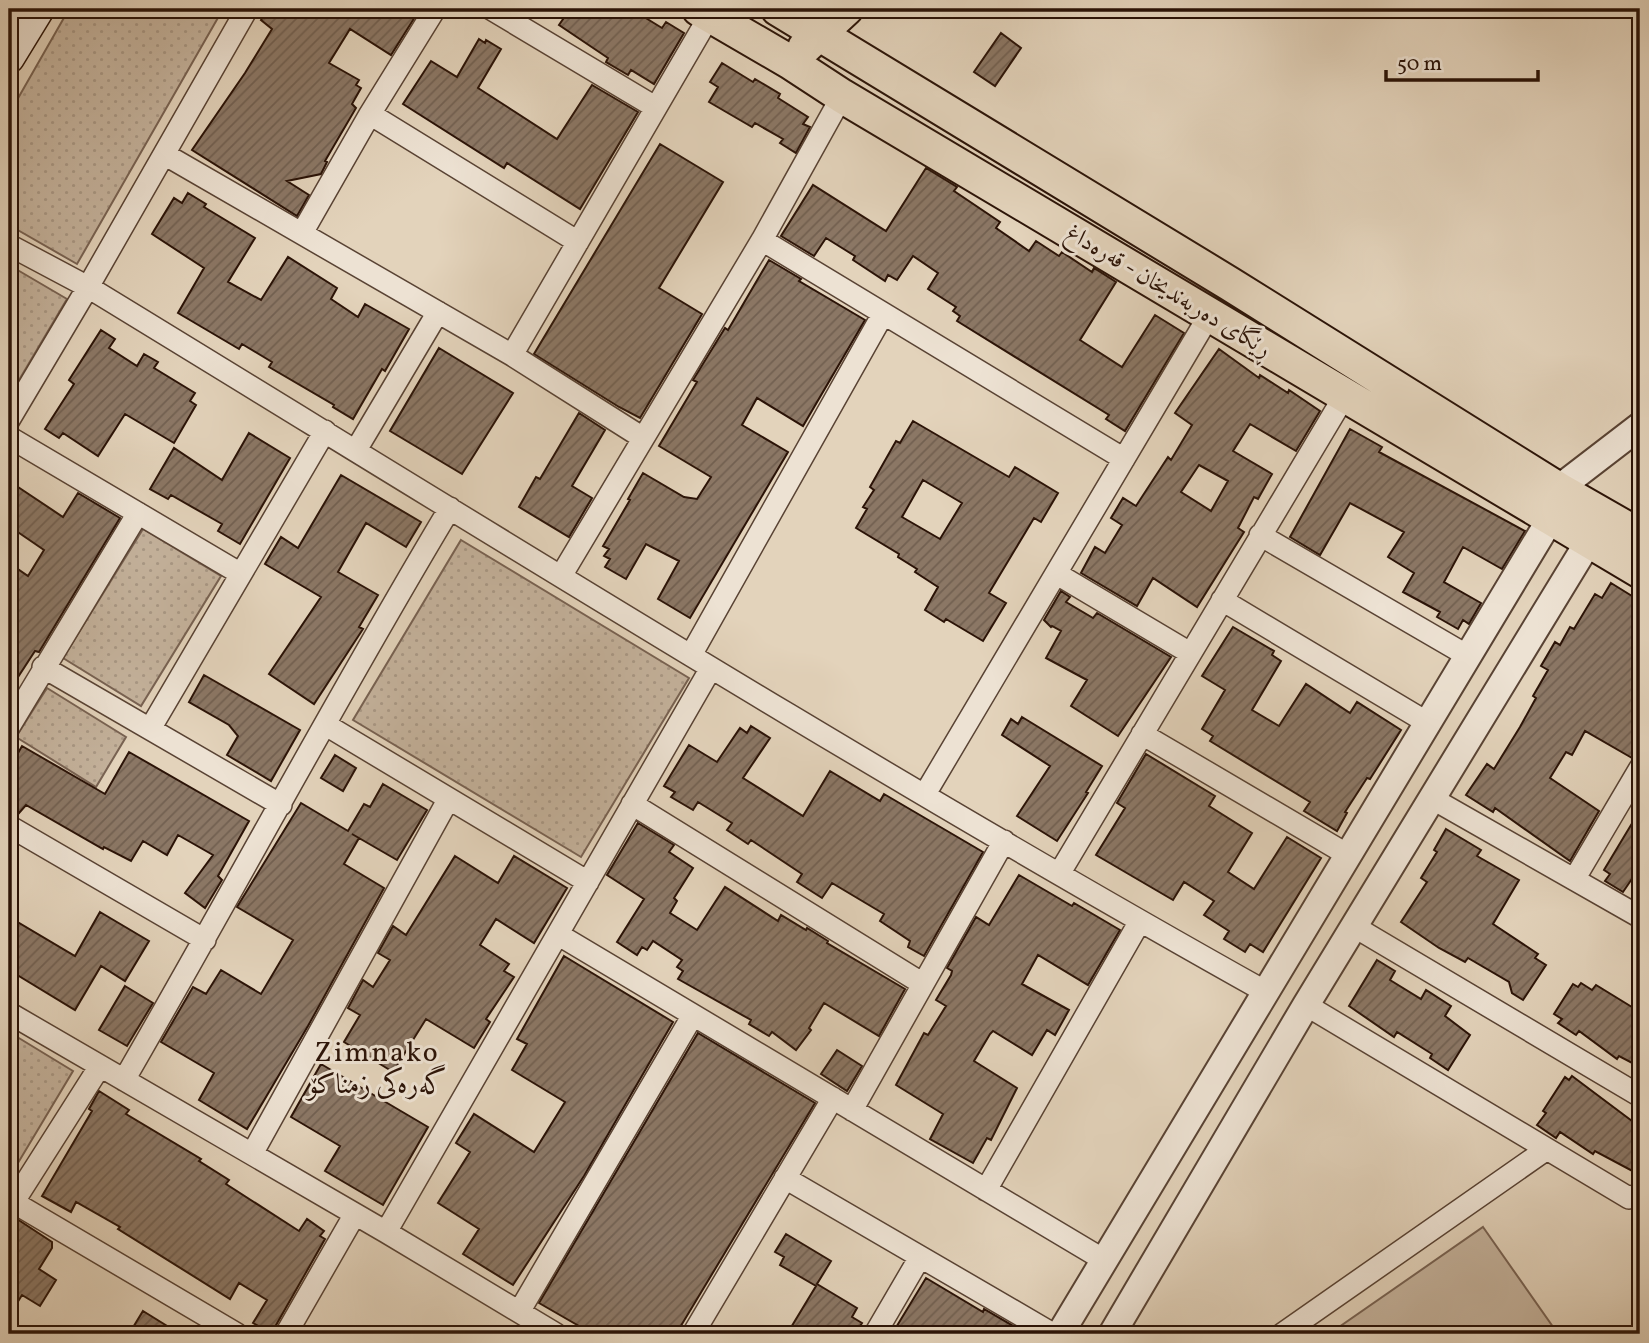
<svg xmlns="http://www.w3.org/2000/svg" width="1649" height="1343" viewBox="0 0 1649 1343" font-family="Vollkorn,Amiri,serif">
<style>
.grass{fill:url(#grass-dots);stroke:#786252;stroke-width:2}
.garden{fill:#c4b29c;stroke:#786252;stroke-width:2}
.building{fill:url(#building-hatch);stroke:#2b1307;stroke-width:2;fill-rule:evenodd}
.lines{fill:none;stroke-linecap:round;stroke-linejoin:round}
.minor-casing{stroke:#594334;stroke-width:24}
.tertiary-casing{stroke:#594334;stroke-width:30}
.secondary-casing{stroke:#2b1307;stroke-width:33}
.primary-casing{stroke:#2b1307;stroke-width:37}
.minor{stroke:#ede2d3;stroke-width:21}
.tertiary{stroke:#ede2d3;stroke-width:26}
.secondary{stroke:#ede2d3;stroke-width:30}
.primary{stroke:#e3d3bb;stroke-width:33}
.labels{text-anchor:middle;stroke-width:6;stroke-linejoin:round;paint-order:stroke}
.street-label{font-size:24px;fill:#2b1307;stroke:#ede2d3}
.quarter-label{font-size:28px;letter-spacing:2px;fill:#2b1307;stroke:#ede2d3}
</style>
<defs>
<pattern id="grass-dots" width="8" height="8" patternUnits="userSpaceOnUse" patternTransform="scale(1.75)"><rect width="8" height="8" fill="#c4b29c"/><path d="M2 2h.1M6 6h.1" fill="none" stroke="#a99885" stroke-width="1.8" stroke-linecap="round"/></pattern>
<pattern id="building-hatch" width="6" height="6" patternUnits="userSpaceOnUse" patternTransform="scale(1.75)"><rect width="6" height="6" fill="#8b7765"/><path d="M-1 1l2-2M0 6l6-6M5 7l2-2" fill="none" stroke="#726051"/></pattern>
</defs>
<rect width="100%" height="100%" fill="#e3d3bb"/>
<filter id="stains"><feTurbulence type="fractalNoise" baseFrequency=".00286" numOctaves="4"/><feColorMatrix values="0 0 0 0 .2 0 0 0 0 .09 0 0 0 0 .02 0 0 0 .5 -.17"/></filter>
<radialGradient id="worn" r=".72"><stop offset=".6" stop-color="#630" stop-opacity="0"/><stop offset="1" stop-color="#630" stop-opacity=".3"/></radialGradient>
<!-- grass -->
<path class="grass" d="M69 9H223L77 264 9 225V114Z
M9 265 67 299 9 397Z
M143 529 221 576 141 706 63 658Z
M461 540 689 678 581 857 353 720Z
M47 688 126 737 96 787 16 737Z
M9 1032 73 1071 9 1178Z"/>
<!-- garden -->
<path class="garden" d="M1483 1227 1558 1334H1329Z"/>
<!-- building -->
<path class="building" d="M269 9H420L391 55 350 29 329 63 359 80 356 85 361 88 352 104 356 108 325 161 327 162 321 174 287 181 309 195 297 216 192 150 245 73 272 29 261 20Z
M570 9H631L662 28 666 22 684 33 654 84 631 70 628 75 606 62 608 58 559 25Z
M1001 33 1021 48 995 86 974 72Z
M479 39 485 43 486 40 501 49 478 88 557 139 592 85 638 112 580 209 507 163 504 168 403 104 431 61 457 77Z
M722 63 753 82 755 79 780 94 778 98 808 117 803 124 810 127 796 153 780 143 783 139 755 123 752 127 709 102 718 87 710 82Z
M660 144 723 182 659 288 702 314 640 418 619 407 534 354Z
M926 168 957 187 954 191 1000 222 996 228 1029 251 1036 241 1059 256 1062 252 1092 272 1094 268 1116 282 1080 340 1122 367 1155 315 1184 333 1125 431 1106 419 1109 415 957 321 960 316 953 311 956 307 928 289 938 273 913 256 897 280 888 275 885 281 853 260 855 256 826 238 814 256 781 236 813 185 886 231Z
M188 193 206 204 204 207 255 238 228 282 261 300 288 257 337 288 331 299 358 317 365 304 409 329 385 371 382 369 353 419 333 407 334 405 269 367 272 362 242 344 239 349 178 313 204 268 152 234 174 198 182 203Z
M769 260 801 279 799 281 865 320 803 426 757 398 742 425 788 452 690 618 658 599 679 561 646 544 626 579 605 567 610 559 604 556 609 549 603 546 630 500 628 499 643 473 684 497 697 499 711 477 659 446 697 382 693 380 725 328 728 330Z
M101 330 115 339 109 348 137 366 144 354 158 362 154 368 195 393 190 401 196 405 174 443 125 414 98 456 63 433 59 438 45 429 74 384 69 380Z
M439 348 513 393 462 474 390 431Z
M1219 349 1259 378 1260 375 1288 393 1289 390 1320 411 1296 451 1250 424 1233 451 1272 474 1258 499 1254 497 1238 528 1244 532 1197 607 1153 578 1137 606 1081 573 1095 547 1105 553 1122 525 1111 518 1123 498 1136 506 1168 457 1171 460 1192 425 1175 413ZM1199 465 1228 481 1211 511 1181 492Z
M579 413 605 430 572 486 592 498 569 537 519 507 536 477 540 479Z
M913 421 1009 477 1015 467 1058 493 1041 522 1034 518 989 593 1006 603 983 641 946 619 944 622 925 610 938 587 915 572 917 569 898 557 899 554 856 528 867 509 863 507 874 490 870 487 896 441 900 443ZM923 480 962 503 940 539 902 517Z
M1350 429 1382 447 1379 452 1525 531 1502 569 1463 547 1444 582 1481 603 1469 624 1463 620 1458 629 1437 617 1440 612 1403 592 1414 573 1388 557 1404 532 1350 503 1320 555 1290 537Z
M249 433 290 458 240 544 218 531 222 524 171 495 168 499 150 489 174 448 222 480Z
M341 475 421 522 406 547 366 523 338 572 378 595 359 627 363 629 314 704 269 674 321 597 265 564 281 537 298 548Z
M9 481 63 517 78 493 120 518 39 652 35 651 9 691V563L28 576 44 550 9 526Z
M1611 583 1640 601V755L1632 758 1585 731 1572 755 1566 752 1550 778 1599 811 1570 861 1495 808 1493 812 1466 795 1487 764 1494 769 1520 727 1536 698 1533 696 1548 670 1541 666 1555 642 1560 645 1570 627 1574 629 1595 594 1602 598Z
M1061 591 1070 597 1066 602 1093 618 1097 613 1171 657 1118 736 1071 706 1087 680 1046 658 1061 631 1052 626 1051 627 1044 620Z
M1233 627 1274 651 1272 655 1281 661 1252 710 1279 726 1306 684 1350 713 1357 702 1401 730 1370 779 1367 778 1345 812 1347 813 1337 831 1304 811 1310 802 1210 741 1213 736 1202 729 1225 690 1202 676Z
M204 675 300 730 271 781 227 755 238 736 229 725 189 702Z
M1022 717 1102 766 1086 792 1088 793 1057 841 1017 816 1050 766 1002 735 1011 719 1018 724Z
M751 726 770 738 743 778 803 816 830 771 880 801 884 794 983 852 924 956 908 947 910 941 880 921 884 914 832 883 822 898 797 882 802 874 751 840 748 844 727 830 732 823 698 802 693 810 671 797 675 792 664 786 689 745 717 762 740 728 747 733Z
M22 746 105 794 129 752 249 821 218 876 222 880 205 908 185 893 213 855 178 835 167 855 143 841 131 861 104 847 103 849 26 805 19 813 9 805V769Z
M1146 754 1215 796 1209 806 1252 833 1228 872 1254 889 1287 837 1321 858 1263 952 1250 944 1245 952 1224 939 1229 931 1204 915 1214 901 1184 882 1173 900 1096 855 1125 808 1117 803Z
M335 755 356 768 343 791 321 778Z
M383 784 427 810 397 860 352 834 359 838 344 864 384 888 308 1026 247 1129 199 1100 214 1073 161 1042 193 987 206 994 221 970 261 994 293 940 237 907 301 803 348 831 364 804 370 807Z
M1640 810V867L1623 892 1605 881 1610 874 1604 870Z
M638 823 674 845 669 852 693 868 674 898 677 901 670 913 697 930 725 887 778 921 781 915 806 930 807 928 828 941 827 943 905 989 879 1036 824 1003 809 1028 811 1030 796 1050 772 1032 769 1036 749 1024 751 1020 678 979 683 971 677 967 682 960 653 941 647 950 642 947 637 955 617 942 644 899 607 875Z
M1446 829 1481 850 1477 856 1519 880 1493 924 1538 954 1535 958 1546 965 1523 1000 1512 993 1509 982 1468 958 1465 962 1439 948 1401 922 1427 882 1421 878 1437 852 1434 850Z
M455 856 498 883 514 856 567 888 534 943 496 919 480 945 509 964 504 971 514 977 486 1019 490 1022 474 1048 426 1019 393 1072 344 1042 360 1015 348 1008 363 980 373 987 390 960 378 953 393 926 406 935Z
M1019 875 1072 906 1074 903 1120 930 1088 985 1038 955 1022 984 1069 1010 1055 1035 1047 1030 1032 1055 993 1031 990 1034 974 1061 1017 1088 991 1140 987 1138 973 1163 930 1139 943 1114 896 1085 924 1033 928 1035 946 1006 936 1000 951 975 952 971 947 968 976 917 989 925Z
M100 912 149 941 125 981 101 966 75 1010 9 970V917L75 956Z
M564 956 673 1022 584 1176 513 1285 463 1254 479 1229 438 1203 470 1152 456 1143 474 1114 534 1152 565 1102 512 1070 527 1044 517 1039Z
M1377 960 1395 971 1390 980 1421 999 1426 990 1451 1006 1445 1016 1470 1035 1448 1070 1430 1058 1432 1054 1397 1032 1394 1037 1349 1006Z
M1581 983 1592 990 1596 985 1640 1012V1067L1619 1056 1617 1059 1579 1031 1576 1035 1558 1023 1562 1019 1554 1014 1573 984 1578 987Z
M125 986 153 1003 127 1046 99 1030Z
M698 1033 815 1103 676 1334H593L539 1303Z
M837 1050 862 1066 847 1091 821 1074Z
M321 1064 428 1127 383 1205 325 1171 340 1146 291 1117Z
M1572 1076 1640 1127V1175L1595 1151 1593 1154 1560 1132 1556 1138 1537 1125 1546 1113 1543 1111 1565 1077 1569 1080Z
M99 1091 129 1110 126 1114 201 1159 199 1161 229 1180 226 1184 299 1231 307 1219 324 1231 320 1236 325 1239 275 1327 273 1334 253 1323 267 1300 239 1283 230 1299 118 1229 120 1227 76 1202 71 1212 42 1196 92 1111 89 1109Z
M17 1219 52 1242V1248L39 1269 56 1280 40 1306 22 1295 9 1316V1222Z
M786 1234 831 1261 817 1284 857 1308 852 1317 862 1323 855 1334H787L816 1286 780 1265 784 1257 775 1252Z
M926 1278 983 1312 984 1309 1027 1334H892Z
M143 1311 180 1334H129Z"/>
<g class="lines">
<defs>
<path id="minor" d="M491 9 655 107
M370 114 578 242
M164 154 512 355 643 438
M302 233 370 114 435 9
M762 240 1124 459
M9 245 88 287C478 525 867 769 1266 992
M512 355 710 15
M9 420 88 287 247 9
M9 437 241 574
M356 450 438 312
M1260 535 1468 656
M1057 574 1190 653
M561 576 762 240 842 96
M1222 600 1428 723
M691 655 883 314
M43 667 281 805
M326 725 588 882
M9 727 138 513
M150 729 325 431
M1142 734 1348 855
M925 794 1210 314
M1433 799 1640 917
M632 804 923 984
M9 826 205 940
M1059 874 1345 395
M1575 878 1640 768
M1355 927 1640 1096
M559 935 1104 1260
M1306 1005 1629 1198 1640 1194
M9 1013 386 1232 556 1334
M124 1080C234 890 337 696 450 508
M852 1110 1004 841
M252 1154 448 800
M785 1178 1053 1334
M986 1190 1140 921
M13 1202 237 1334
M9 1209 100 1066
M386 1232 711 668
M519 1312 693 1015
M286 1334 355 1214
M693 1334 833 1098
M875 1334 920 1257
M1282 1334 1547 1149"/>
<path id="tertiary" d="M1558 489 1640 426
M1060 1334 1551 518
M1112 1334 1306 1005 1589 541"/>
<path id="secondary" d="M9 12 10 9
M9 58 39 9"/>
<path id="primary" d="M699 9 790 62 842 96 1640 571
M778 9 1230 284 1558 489 1640 536
M805 47 846 9"/>
</defs>
<!-- minor casing -->
<use href="#minor" class="minor-casing"/>
<!-- tertiary casing -->
<use href="#tertiary" class="tertiary-casing"/>
<!-- secondary casing -->
<use href="#secondary" class="secondary-casing"/>
<!-- primary casing -->
<use href="#primary" class="primary-casing"/>
<!-- minor -->
<use href="#minor" class="minor"/>
<!-- tertiary -->
<use href="#tertiary" class="tertiary"/>
<!-- secondary -->
<use href="#secondary" class="secondary"/>
<!-- primary -->
<use href="#primary" class="primary"/>
</g>
<g class="labels">
<!-- street labels -->
<g class="street-label">
<text transform="translate(1169 290) rotate(31)" y="8">ڕێگای دەربەندیخان - قەرەداغ</text>
</g>
<!-- quarter labels -->
<g class="quarter-label">
<text x="377" y="1061">Zimnako<tspan x="377" dy="32">گەرەکی زمناکۆ</tspan></text>
</g>
</g>
<!-- margin -->
<rect width="1649" height="1343" fill="none" stroke="#e3d3bb" stroke-width="35"/>
<rect x="10" y="10" width="1628" height="1322" fill="none" stroke="#2b1307" stroke-width="3.5"/>
<rect x="18" y="18" width="1614" height="1308" fill="none" stroke="#2b1307" stroke-width="2"/>
<!-- scale -->
<path d="M1386 70v10h152v-10" fill="none" stroke="#2b1307" stroke-width="3.5"/>
<text x="1397" y="70" font-size="21" fill="#2b1307" stroke="#ede2d3" stroke-width="5" paint-order="stroke">50 m</text>
<rect width="100%" height="100%" filter="url(#stains)"/>
<rect width="100%" height="100%" fill="url(#worn)"/>
</svg>
